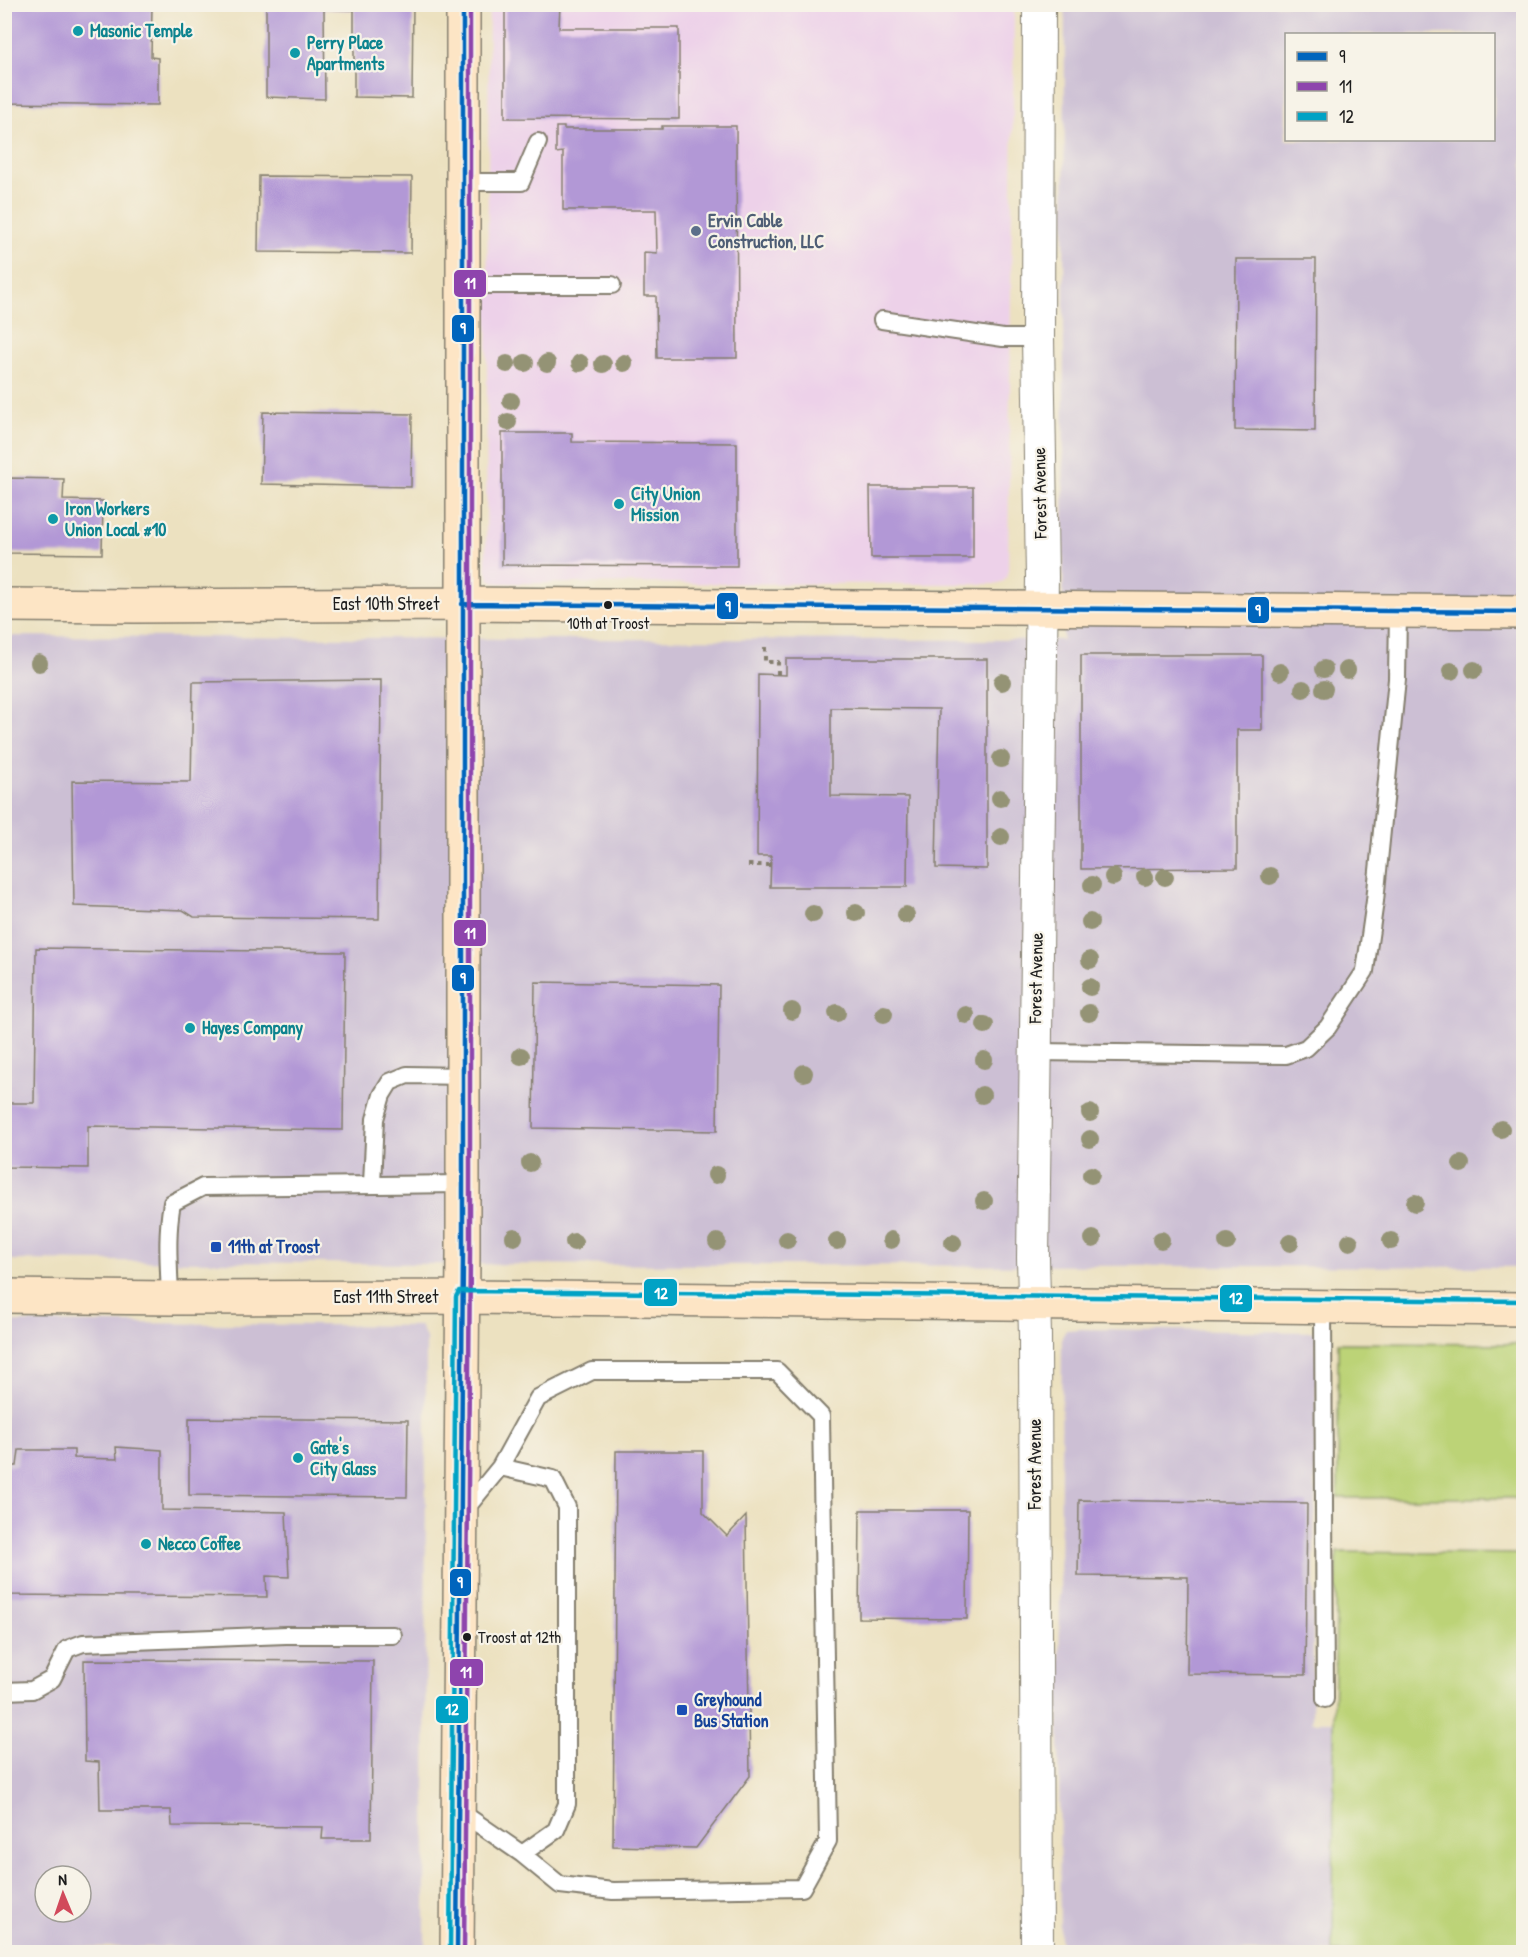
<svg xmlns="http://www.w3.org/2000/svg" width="1528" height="1957" viewBox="0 0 1528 1957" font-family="'Patrick Hand',sans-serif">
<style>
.built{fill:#edd1e9}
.industrial{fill:#ccbfd4;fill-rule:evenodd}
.green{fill:#bcd377;stroke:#6c784a;stroke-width:1.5}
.building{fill:#b298d6}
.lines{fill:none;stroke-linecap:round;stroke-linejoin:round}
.lane-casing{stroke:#847e6e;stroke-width:20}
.street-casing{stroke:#847e6e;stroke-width:34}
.secondary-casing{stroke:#847e6e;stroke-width:36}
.path{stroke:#847e6e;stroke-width:4;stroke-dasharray:4.5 4.5;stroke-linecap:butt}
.lane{stroke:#fff;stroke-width:16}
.street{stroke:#fff;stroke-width:32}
.secondary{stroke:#fde5c5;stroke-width:33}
.bus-1-casing{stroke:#f7f3e8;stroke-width:9}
.bus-2-casing{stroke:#f7f3e8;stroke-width:9}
.bus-3-casing{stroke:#f7f3e8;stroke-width:9}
.bus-1{stroke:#0065bd;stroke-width:4.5}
.bus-2{stroke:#8e44ad;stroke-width:4.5}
.bus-3{stroke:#01a2c5;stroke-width:4.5}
.tree{fill:#949375}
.culture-dot{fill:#0f9aa8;stroke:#f7f3e8;stroke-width:2}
.service-dot{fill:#5c6f8a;stroke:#f7f3e8;stroke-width:2}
.bus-dot{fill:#1c1c1c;stroke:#f7f3e8;stroke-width:2}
.transit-dot{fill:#1a4fb4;stroke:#f7f3e8;stroke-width:2}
.labels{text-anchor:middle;stroke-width:4.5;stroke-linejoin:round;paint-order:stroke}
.bus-label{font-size:16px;fill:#1c1c1c;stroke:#f7f3e8}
.culture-label{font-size:18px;font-weight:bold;fill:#0d838f;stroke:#f7f3e8;text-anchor:start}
.service-label{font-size:18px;font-weight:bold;fill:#4e5e75;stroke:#f7f3e8;text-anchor:start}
.street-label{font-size:18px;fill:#1c1c1c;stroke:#f7f3e8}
.transit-label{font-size:18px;font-weight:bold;fill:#164399;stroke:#f7f3e8;text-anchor:start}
.line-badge{stroke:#f7f3e8;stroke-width:2}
.badge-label{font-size:16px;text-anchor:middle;font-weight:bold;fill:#fff}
</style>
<rect width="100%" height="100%" fill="#f7f3e8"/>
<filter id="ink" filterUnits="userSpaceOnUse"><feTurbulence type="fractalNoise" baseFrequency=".0167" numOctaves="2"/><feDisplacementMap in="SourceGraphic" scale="12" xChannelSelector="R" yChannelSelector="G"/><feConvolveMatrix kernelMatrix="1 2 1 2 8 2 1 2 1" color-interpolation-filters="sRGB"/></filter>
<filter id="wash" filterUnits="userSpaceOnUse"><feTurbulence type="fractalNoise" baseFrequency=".008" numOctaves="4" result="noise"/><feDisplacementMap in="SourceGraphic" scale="24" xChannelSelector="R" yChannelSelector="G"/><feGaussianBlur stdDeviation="1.35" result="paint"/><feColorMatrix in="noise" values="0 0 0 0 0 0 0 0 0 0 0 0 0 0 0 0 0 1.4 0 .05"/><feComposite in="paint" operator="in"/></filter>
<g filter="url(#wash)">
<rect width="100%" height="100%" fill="#ece1c0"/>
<!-- built -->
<path class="built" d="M489 5H1014L1008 574 1004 581 995 584 498 583 489 579 486 567Z"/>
<!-- industrial -->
<path class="industrial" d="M1065 5H1523V1267L424 1264 5 1260V636L527 639 1063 640ZM1286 34H1494V140H1286Z
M5 1322 420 1326 426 1338 425 1950 5 1946ZM45 1876H81V1912H45Z
M1080 1329 1317 1332 1312 1722H1334L1333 1952H1067L1060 1941 1059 1721 1062 1337 1066 1330Z"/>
<!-- green -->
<path class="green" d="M1338 1343 1523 1344V1498H1338Z
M1337 1552 1523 1554V1951L1333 1952 1334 1722Z"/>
<g id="blocks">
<!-- building -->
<path class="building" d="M266 4H413L412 98 354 97V10L324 9 325 99 266 97Z
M505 4H560L559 28H679V119L505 118Z
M4 5H152L151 57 158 58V105L4 103Z
M662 126H736L737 358H657L656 296H644V252L657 253 656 210H563V152L556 153V127H564V129H662Z
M259 176 412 177 411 253 258 252Z
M1236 259H1316L1315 431 1235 430Z
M263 412 412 414 411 487 261 484Z
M502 433H572V442L737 443V566L502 565Z
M4 478 64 479 63 500 103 501 102 554 7 553 8 538H4Z
M870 487H973V558H871Z
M1081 655H1262V730H1237V868L1081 869Z
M786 659H987V869L936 868 939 709 831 708V796L908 797 907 887H770L771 856H757L758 674 786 675Z
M381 680 379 919 194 917 183 910 74 906 72 781 191 782 193 682Z
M36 948 345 952 343 1130 88 1126V1168L4 1167V1103H34Z
M535 982 719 985 717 1131 533 1128Z
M189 1418 408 1420 407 1497 189 1495Z
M116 1447 162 1450V1510L286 1512 289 1577 266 1576 267 1597 4 1595V1466H17L19 1450H74V1458L117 1459Z
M616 1451H703V1512L727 1536 746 1516 750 1776 696 1848 613 1846Z
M1079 1500 1307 1503 1305 1675 1187 1674 1188 1577 1078 1576Z
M860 1510H968L967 1619 859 1618Z
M84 1660 373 1661 371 1839H322L323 1827 172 1826 171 1810H100L99 1762 85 1761Z"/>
</g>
</g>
<g filter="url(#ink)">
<use href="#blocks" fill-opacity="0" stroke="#847e6e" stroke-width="1.5"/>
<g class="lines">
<defs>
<path id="lane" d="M463 182H521L538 142
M463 285H612
M882 320 1003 338H1038
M1035 1052 1286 1055 1306 1048 1328 1027 1365 971 1375 901 1397 679 1398 611
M372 1184 375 1119 382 1095 390 1082 407 1075 463 1076
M170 1298C169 1266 166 1235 172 1203L203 1187 463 1184
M1323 1307 1325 1699
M500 1467 553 1479 567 1507V1804L556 1830 522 1854
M4 1691 32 1690 52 1679 67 1649 83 1643 286 1635H393
M458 1810 522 1854 560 1885 613 1891 802 1888 828 1841 821 1416 777 1371H592L538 1398 500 1467 464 1511"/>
<path id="street" d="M1037 1952 1035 1336 1033 1258 1042 577 1038 338 1039 4"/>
<path id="secondary" d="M4 605 135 606 462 604 1524 612
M4 1296 170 1298 463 1297 1524 1309
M457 1952 463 1255V4"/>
</defs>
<!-- lane casing -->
<use href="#lane" class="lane-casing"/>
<!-- street casing -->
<use href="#street" class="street-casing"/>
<!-- secondary casing -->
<use href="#secondary" class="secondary-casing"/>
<!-- path -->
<path class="path" d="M765 647V662H778V674
M748 865H771"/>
<!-- lane -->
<use href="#lane" class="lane"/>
<!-- street -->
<use href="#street" class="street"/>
<!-- secondary -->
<use href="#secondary" class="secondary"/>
<defs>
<path id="bus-1" d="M462 604 1524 612
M457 1952 463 1255V4"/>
<path id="bus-2" d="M464 1952 470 1255V4"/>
<path id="bus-3" d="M450 1952 456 1297 459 1291 1524 1301"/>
</defs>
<!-- bus-1 casing -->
<use href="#bus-1" class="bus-1-casing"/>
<!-- bus-2 casing -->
<use href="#bus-2" class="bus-2-casing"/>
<!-- bus-3 casing -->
<use href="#bus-3" class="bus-3-casing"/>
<!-- bus-1 -->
<use href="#bus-1" class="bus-1"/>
<!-- bus-2 -->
<use href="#bus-2" class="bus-2"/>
<!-- bus-3 -->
<use href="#bus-3" class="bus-3"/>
</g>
<!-- trees -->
<g class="tree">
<circle cx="525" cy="363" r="9"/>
<circle cx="547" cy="363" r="9"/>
<circle cx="580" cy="363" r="9"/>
<circle cx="624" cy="363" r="9"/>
<circle cx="507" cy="364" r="9"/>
<circle cx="603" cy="364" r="9"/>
<circle cx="511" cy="401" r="9"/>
<circle cx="508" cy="422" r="9"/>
<circle cx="39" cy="663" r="9"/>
<circle cx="1324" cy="669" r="9"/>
<circle cx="1347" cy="670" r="9"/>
<circle cx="1474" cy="670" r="9"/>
<circle cx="1451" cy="671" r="9"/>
<circle cx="1280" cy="672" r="9"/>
<circle cx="1002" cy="682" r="9"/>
<circle cx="1303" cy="689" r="9"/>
<circle cx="1324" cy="689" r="9"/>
<circle cx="1001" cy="759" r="9"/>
<circle cx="1000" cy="798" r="9"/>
<circle cx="1001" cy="837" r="9"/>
<circle cx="1270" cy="876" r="9"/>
<circle cx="1113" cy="877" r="9"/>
<circle cx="1145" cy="877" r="9"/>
<circle cx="1165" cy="877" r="9"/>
<circle cx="1092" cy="885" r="9"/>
<circle cx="856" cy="913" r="9"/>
<circle cx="813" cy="914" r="9"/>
<circle cx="906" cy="915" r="9"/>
<circle cx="1090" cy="922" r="9"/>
<circle cx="1090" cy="960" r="9"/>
<circle cx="1090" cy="987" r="9"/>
<circle cx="792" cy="1011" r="9"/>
<circle cx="837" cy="1013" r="9"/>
<circle cx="1089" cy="1013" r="9"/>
<circle cx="884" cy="1014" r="9"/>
<circle cx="966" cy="1015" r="9"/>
<circle cx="985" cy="1025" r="9"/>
<circle cx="521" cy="1056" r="9"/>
<circle cx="984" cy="1060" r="9"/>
<circle cx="804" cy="1073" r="9"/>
<circle cx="982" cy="1095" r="9"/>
<circle cx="1090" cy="1113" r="9"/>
<circle cx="1501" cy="1129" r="9"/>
<circle cx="1090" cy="1139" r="9"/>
<circle cx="530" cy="1163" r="9"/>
<circle cx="1461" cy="1164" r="9"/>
<circle cx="716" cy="1175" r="9"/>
<circle cx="1091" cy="1175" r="9"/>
<circle cx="984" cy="1201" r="9"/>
<circle cx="1415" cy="1203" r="9"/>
<circle cx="514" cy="1237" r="9"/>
<circle cx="1093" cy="1239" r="9"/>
<circle cx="787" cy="1240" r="9"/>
<circle cx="891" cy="1240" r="9"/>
<circle cx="1161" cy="1240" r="9"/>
<circle cx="837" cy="1241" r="9"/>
<circle cx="1391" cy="1241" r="9"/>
<circle cx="574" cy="1242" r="9"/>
<circle cx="717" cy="1242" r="9"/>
<circle cx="1227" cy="1242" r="9"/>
<circle cx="1350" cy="1242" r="9"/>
<circle cx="953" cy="1243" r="9"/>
<circle cx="1290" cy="1243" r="9"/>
</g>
</g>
<!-- markers -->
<g class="culture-dot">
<circle cx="78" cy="31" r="6"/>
<circle cx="295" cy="53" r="6"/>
<circle cx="619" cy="504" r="6"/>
<circle cx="53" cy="519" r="6"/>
<circle cx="190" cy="1028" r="6"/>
<circle cx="298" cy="1458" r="6"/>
<circle cx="146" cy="1544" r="6"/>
</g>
<circle class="service-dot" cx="696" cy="231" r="6"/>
<g class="bus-dot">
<circle cx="608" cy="605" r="5"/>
<circle cx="467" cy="1637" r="5"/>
</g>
<g class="transit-dot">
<rect x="210" y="1241" width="12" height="12" rx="3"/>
<rect x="676" y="1704" width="12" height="12" rx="3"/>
</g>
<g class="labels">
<!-- bus labels -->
<g class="bus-label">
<text x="608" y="629">10th at Troost</text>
<text x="478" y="1643" text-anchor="start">Troost at 12th</text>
</g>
<!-- culture labels -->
<g class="culture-label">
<text x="90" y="37">Masonic Temple</text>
<text x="307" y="49">Perry Place<tspan x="307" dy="21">Apartments</tspan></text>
<text x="631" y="500">City Union<tspan x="631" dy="21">Mission</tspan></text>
<text x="65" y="515">Iron Workers<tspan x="65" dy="21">Union Local #10</tspan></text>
<text x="202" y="1034">Hayes Company</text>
<text x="310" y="1454">Gate's<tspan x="310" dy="21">City Glass</tspan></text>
<text x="158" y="1550">Necco Coffee</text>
</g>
<!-- service labels -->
<g class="service-label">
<text x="708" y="227">Ervin Cable<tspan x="708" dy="21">Construction, LLC</tspan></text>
</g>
<!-- street labels -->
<g class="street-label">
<text transform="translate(1040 493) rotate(-91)" y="6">Forest Avenue</text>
<text x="386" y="610">East 10th Street</text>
<text transform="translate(1036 978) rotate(-89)" y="6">Forest Avenue</text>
<text x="386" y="1303">East 11th Street</text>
<text transform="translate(1035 1464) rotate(-90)" y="6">Forest Avenue</text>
</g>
<!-- transit labels -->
<g class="transit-label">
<text x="228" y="1253">11th at Troost</text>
<text x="694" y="1706">Greyhound<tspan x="694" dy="21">Bus Station</tspan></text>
</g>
</g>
<g class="line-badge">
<rect x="453" y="269" width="34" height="29" rx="6" fill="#8e44ad"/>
<rect x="451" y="314" width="24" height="29" rx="6" fill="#0065bd"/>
<rect x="716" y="592" width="23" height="28" rx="6" fill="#0065bd"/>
<rect x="1247" y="596" width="23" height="28" rx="6" fill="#0065bd"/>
<rect x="453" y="919" width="34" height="28" rx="6" fill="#8e44ad"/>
<rect x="451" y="964" width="24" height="28" rx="6" fill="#0065bd"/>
<rect x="643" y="1278" width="35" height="29" rx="6" fill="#01a2c5"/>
<rect x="1219" y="1284" width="34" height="29" rx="6" fill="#01a2c5"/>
<rect x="449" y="1568" width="23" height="29" rx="6" fill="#0065bd"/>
<rect x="449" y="1658" width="35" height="29" rx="6" fill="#8e44ad"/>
<rect x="435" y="1695" width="34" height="29" rx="6" fill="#01a2c5"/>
</g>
<g class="badge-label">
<text x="470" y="289">11</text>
<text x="463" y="334">9</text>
<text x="728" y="612">9</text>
<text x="1258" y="616">9</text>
<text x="470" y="939">11</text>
<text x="463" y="984">9</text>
<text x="661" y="1299">12</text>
<text x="1236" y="1304">12</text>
<text x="460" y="1588">9</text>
<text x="466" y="1678">11</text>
<text x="452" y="1715">12</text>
</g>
<!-- margin -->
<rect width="1528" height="1957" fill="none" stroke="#f7f3e8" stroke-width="24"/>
<!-- legend -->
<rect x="1285" y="33" width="210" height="108" fill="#f7f3e8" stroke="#9f9d96" stroke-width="1.5"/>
<rect x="1297" y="52" width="30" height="9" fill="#0065bd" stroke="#9f9d96" stroke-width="1.5"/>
<text x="1339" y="63" font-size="18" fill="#1c1c1c">9</text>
<rect x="1297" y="82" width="30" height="9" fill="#8e44ad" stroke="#9f9d96" stroke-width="1.5"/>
<text x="1339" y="93" font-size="18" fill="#1c1c1c">11</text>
<rect x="1297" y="112" width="30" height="9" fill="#01a2c5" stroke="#9f9d96" stroke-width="1.5"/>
<text x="1339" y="123" font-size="18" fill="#1c1c1c">12</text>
<!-- north arrow -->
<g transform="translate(63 1894) rotate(358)"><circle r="28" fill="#f7f3e8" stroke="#9f9d96" stroke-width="1.5"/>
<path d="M0-4.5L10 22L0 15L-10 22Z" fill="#d1495b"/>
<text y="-9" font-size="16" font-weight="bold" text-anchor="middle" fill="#1c1c1c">N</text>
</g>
</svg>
